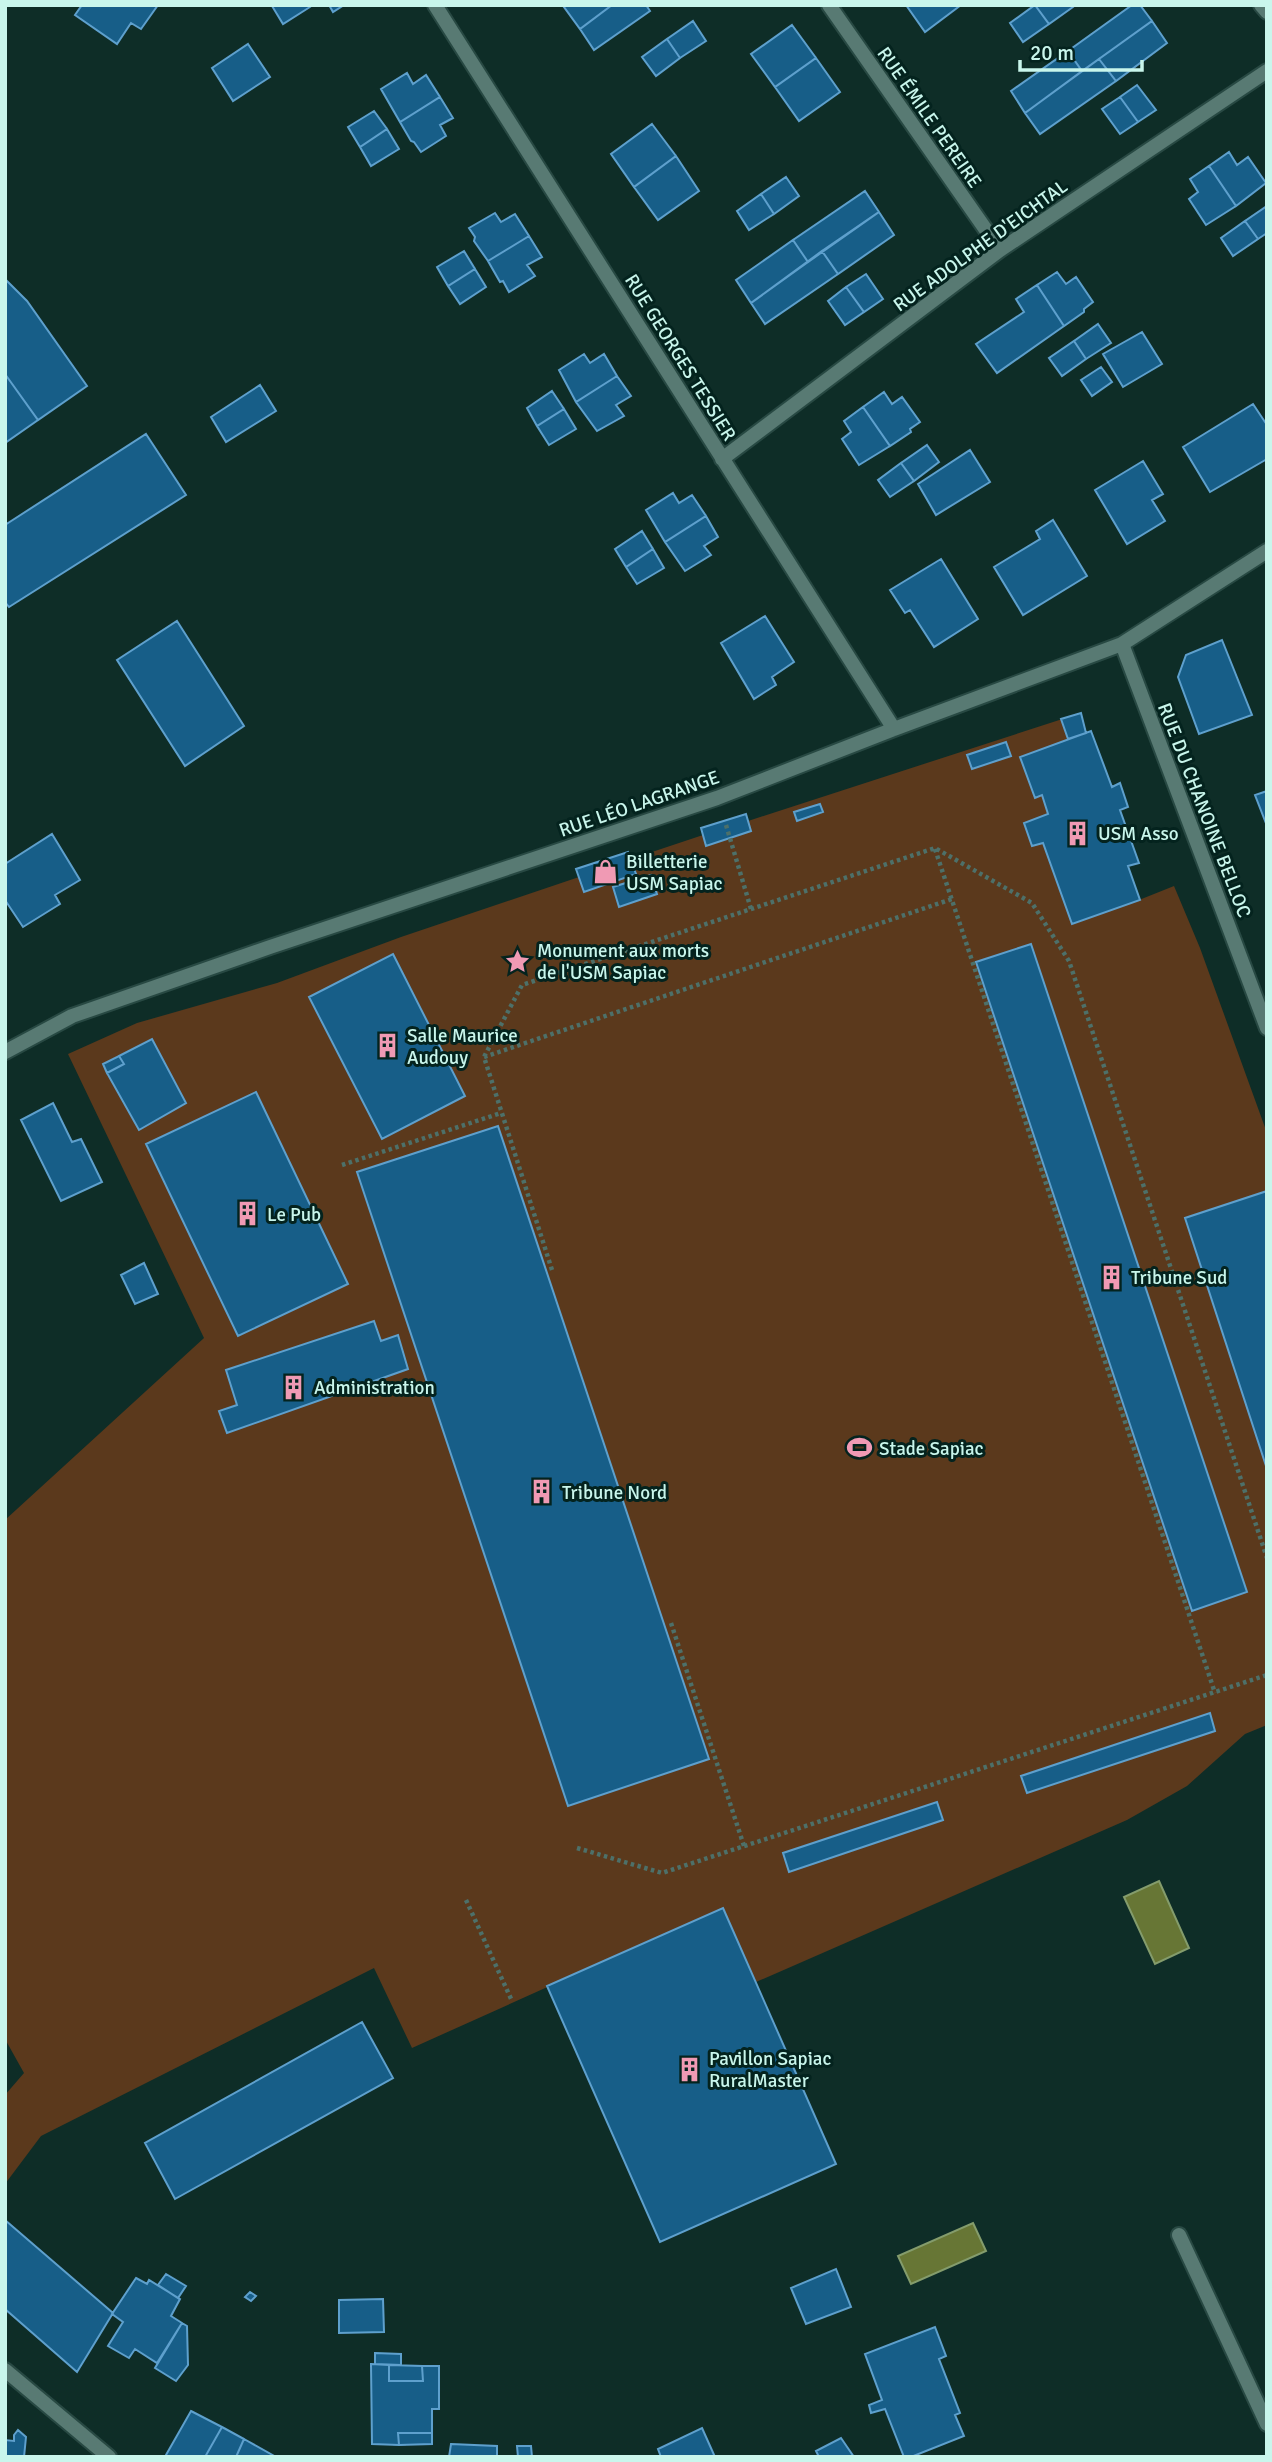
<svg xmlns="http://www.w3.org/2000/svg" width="1272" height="2462" viewBox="0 0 1272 2462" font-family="Signika,sans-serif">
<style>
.green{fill:#5b391c}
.water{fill:#677635;stroke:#849c6c;stroke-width:2}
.building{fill:#175e88;stroke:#5ea0cd;stroke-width:2}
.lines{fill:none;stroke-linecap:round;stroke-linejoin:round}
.lane-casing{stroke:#284943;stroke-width:18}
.street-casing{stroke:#284943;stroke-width:18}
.path{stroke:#4d7069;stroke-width:4.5;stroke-dasharray:3.5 3.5;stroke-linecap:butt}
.lane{stroke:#587a73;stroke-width:14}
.street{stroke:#587a73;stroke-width:14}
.labels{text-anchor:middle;stroke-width:6;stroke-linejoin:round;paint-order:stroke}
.street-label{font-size:19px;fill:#c9f6ec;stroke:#04231e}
.poi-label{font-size:19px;fill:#c9f6ec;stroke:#04231e;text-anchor:start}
</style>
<rect width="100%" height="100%" fill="#0e2d27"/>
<!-- green -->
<path class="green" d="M1081 713 1086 732 1091 731 1111 787 1120 783 1128 807 1120 810 1139 863 1128 866 1139 900 1174 886 1200 948 1267 1133V1725L1245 1734 1187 1786 1127 1820 756 1982 723 1908 412 2048 374 1968 41 2136 5 2184V2095L24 2073 5 2039V1520L204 1338 68 1054 137 1023 277 983 401 937 579 877 576 869 628 852 631 859 703 835 701 828 746 814 748 821Z"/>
<!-- water -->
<path class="water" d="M1159 1881 1189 1948 1155 1964 1124 1897Z
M973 2223 986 2251 911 2284 898 2256Z"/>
<!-- building -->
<path class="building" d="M82 5H158L141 29 131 23 117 44 75 15Z
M273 5H309L310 7 283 24 272 6Z
M329 5H344L333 12Z
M566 5H612L580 29 564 7Z
M612 5H646L650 11 594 50 580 29Z
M906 5H961L925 32Z
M1035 5H1072L1073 7 1049 24Z
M1035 5 1049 24 1023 42 1010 23Z
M1132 5H1140L1152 21 1082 71 1068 51Z
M693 21 706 41 680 58 667 39Z
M1152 21 1167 43 1116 81 1099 59Z
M792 25 816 58 775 87 751 54Z
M667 39 680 58 656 76 642 57Z
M248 44 270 77 233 101 212 68Z
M1068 51 1082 71 1025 113 1011 91Z
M816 58 840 92 799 121 775 87Z
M1099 59 1116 81 1040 134 1025 113Z
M407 73 413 84 426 75 440 97 400 122 381 89Z
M1137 85 1156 110 1138 122 1120 97Z
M440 97 453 118 440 125 446 136 421 152 414 142 411 141 400 122Z
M1120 97 1138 122 1120 134 1102 109Z
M374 111 387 129 360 147 348 127Z
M652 124 676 156 634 187 611 154Z
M387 129 399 149 371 166 360 147Z
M1229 152 1237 165 1248 157 1266 183 1236 206 1209 166Z
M676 156 699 191 658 220 634 187Z
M1209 166 1236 206 1206 225 1189 199 1198 192 1190 179Z
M786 177 799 196 774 214 761 194Z
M865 191 879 212 808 262 793 240Z
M761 194 774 214 749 230 737 211Z
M1267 206V233L1258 239 1245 221Z
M879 212 894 235 838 274 822 251Z
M495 213 501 222 515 214 529 236 488 261 474 241 475 237 469 228Z
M1245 221 1258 239 1233 256 1221 238Z
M529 236 542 257 527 265 535 276 509 292 503 281 500 282 488 261Z
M793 240 808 262 751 303 736 280Z
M464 251 475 269 448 286 437 267Z
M822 251 838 274 765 324 751 303Z
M475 269 486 287 460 304 448 286Z
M1057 272 1066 284 1076 277 1093 302 1084 309V312L1064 326 1037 285Z
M866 274 883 299 864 312 846 287Z
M5 279 27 301 87 386 38 420 5 374Z
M1037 285 1064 326 997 373 976 344 1024 312 1016 299Z
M846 287 864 312 845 325 828 301Z
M1098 324 1111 343 1086 359 1074 341Z
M1142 332 1162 364 1123 387 1103 354Z
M1074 341 1086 359 1062 376 1049 358Z
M584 354 590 363 604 354 617 376 576 402 559 370Z
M1101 367 1112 382 1092 396 1081 380Z
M5 374 38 420 5 443Z
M617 376 631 396 616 405 624 416 597 431 576 402Z
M260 385 276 411 226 442 211 417Z
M552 391 564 409 537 426 527 408Z
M884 392 892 404 902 397 920 422 910 429 911 432 890 446 863 407Z
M1253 404 1267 425V459L1210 492 1183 447Z
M863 407 890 446 859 465 842 439 851 432 844 421Z
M564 409 576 429 549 445 537 426Z
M146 434 186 495 9 607 5 602V525Z
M927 445 939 462 914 481 901 463Z
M970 450 990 482 936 515 918 484Z
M1143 461 1163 494 1152 500 1165 521 1127 544 1095 490Z
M901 463 914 481 890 497 878 480Z
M673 493 679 503 692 495 706 516 665 542 646 510Z
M706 516 718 537 704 546 711 555 685 571 665 542Z
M1053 520 1087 576 1023 615 994 567 1040 539 1036 531Z
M642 531 653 549 626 567 615 549Z
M653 549 664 568 637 584 626 567Z
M941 559 978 619 934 647 910 610 905 613 890 590Z
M765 616 794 662 772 677 776 685 754 699 721 643Z
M177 621 244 726 185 766 117 660Z
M1222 640 1252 715 1199 734 1178 677 1186 655Z
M1081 713 1086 733 1068 739 1061 719Z
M1091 731 1112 787 1120 783 1128 807 1120 810 1139 863 1128 866 1140 900 1072 924 1043 843 1032 846 1024 823 1048 814 1042 795 1035 798 1020 757Z
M1006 742 1011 756 972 769 967 755Z
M1267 791V826L1255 795Z
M820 804 823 812 797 821 794 812Z
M746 814 751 831 706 846 701 828Z
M52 834 80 880 55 895 60 904 23 927 5 900V864Z
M628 852 636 874 584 892 576 869Z
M651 875 657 894 619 907 613 887Z
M1031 944 1247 1592 1192 1611 976 962Z
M393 954 465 1096 382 1139 309 997Z
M152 1039 186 1103 139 1130 107 1073 124 1064 119 1056Z
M119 1056 124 1064 107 1073 103 1064Z
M256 1092 348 1284 238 1336 146 1144Z
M53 1103 72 1142 81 1139 102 1182 61 1201 21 1120Z
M498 1126 709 1759 568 1806 357 1172Z
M1267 1191V1469L1185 1218Z
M144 1263 158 1294 135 1304 121 1275Z
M374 1321 381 1341 398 1335 408 1369 227 1433 219 1411 237 1405 226 1370Z
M1210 1713 1215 1731 1027 1793 1021 1776Z
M937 1802 943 1820 789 1872 783 1853Z
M723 1908 836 2164 660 2242 547 1986Z
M362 2022 393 2078 175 2199 145 2143Z
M5 2220 113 2313 77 2372 5 2309Z
M836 2269 851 2307 806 2324 791 2288Z
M166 2274 186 2286 178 2298 158 2285Z
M136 2278 147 2284 149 2280 180 2299 171 2316 182 2323 157 2363 135 2349 129 2358 108 2346 123 2322 112 2314Z
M250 2292 256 2296 251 2301 245 2297Z
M383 2299 384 2332 339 2333V2300Z
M182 2323 187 2326 188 2365 176 2381 155 2368Z
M935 2327 946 2356 939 2359 960 2413 955 2415 964 2436 911 2457H904L885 2409 871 2413 869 2405 882 2400 865 2354Z
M375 2353 401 2354V2365L375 2364Z
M371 2364 389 2365V2381H423L422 2366H439V2409H432V2433H398L399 2445 372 2444Z
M389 2365 422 2366 423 2381H389Z
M191 2411 222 2427 205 2457H169L166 2455Z
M222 2427 244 2439 236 2457H205Z
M702 2428 715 2457H661L658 2449Z
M18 2430 26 2437 24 2457H5V2440L14 2441V2435Z
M398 2433H432V2444L399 2445Z
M841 2438 854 2457H819L816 2451Z
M244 2439 276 2457H236Z
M451 2444 497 2446V2457H449Z
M517 2446H531L532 2457H518Z"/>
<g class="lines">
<defs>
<path id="lane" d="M1179 2235 1267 2424"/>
<path id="street" d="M435 5 894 729
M829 5 1000 250
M1261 5 1267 12
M722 459 1000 250 1267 71
M1122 644 1267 1028
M5 1052 72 1016 270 947 717 798 894 729 1122 644 1267 551
M5 2370 109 2457"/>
</defs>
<!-- lane casing -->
<use href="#lane" class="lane-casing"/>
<!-- street casing -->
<use href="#street" class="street-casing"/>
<!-- path -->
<path class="path" d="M726 825 751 909
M935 849 1215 1693
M484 1057 952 899
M342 1165 501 1113
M552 1270 484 1057 522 985 935 848 1032 903 1069 961 1267 1558
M671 1623 744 1846
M577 1848 662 1873 1267 1675
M466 1900 512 2001"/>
<!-- lane -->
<use href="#lane" class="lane"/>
<!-- street -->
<use href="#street" class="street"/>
</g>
<!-- icons -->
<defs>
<symbol id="building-bare" viewBox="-9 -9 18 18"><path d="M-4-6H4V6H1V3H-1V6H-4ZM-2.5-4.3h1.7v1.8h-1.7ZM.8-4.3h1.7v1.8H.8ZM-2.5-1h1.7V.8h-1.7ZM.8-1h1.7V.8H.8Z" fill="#f09ab4" stroke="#04231e" stroke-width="2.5" paint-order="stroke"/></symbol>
<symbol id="shop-bare" viewBox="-9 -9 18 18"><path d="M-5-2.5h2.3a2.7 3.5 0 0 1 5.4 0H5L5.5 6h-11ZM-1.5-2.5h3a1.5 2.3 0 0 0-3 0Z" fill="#f09ab4" stroke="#04231e" stroke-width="2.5" paint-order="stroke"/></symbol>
<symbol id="sight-bare" viewBox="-9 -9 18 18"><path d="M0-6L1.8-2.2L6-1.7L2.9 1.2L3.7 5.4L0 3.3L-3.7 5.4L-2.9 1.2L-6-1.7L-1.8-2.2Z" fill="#f09ab4" stroke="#04231e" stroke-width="2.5" paint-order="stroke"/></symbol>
<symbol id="stadium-bare" viewBox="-9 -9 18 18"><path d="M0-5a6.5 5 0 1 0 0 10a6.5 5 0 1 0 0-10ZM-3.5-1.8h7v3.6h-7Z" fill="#f09ab4" stroke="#04231e" stroke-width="2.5" paint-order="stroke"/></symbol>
</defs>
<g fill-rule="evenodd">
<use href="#building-bare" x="1060" y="816" width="35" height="35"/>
<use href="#shop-bare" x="588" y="854" width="35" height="35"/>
<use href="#sight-bare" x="500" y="944" width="35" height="35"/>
<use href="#building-bare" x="370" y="1028" width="35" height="35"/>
<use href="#building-bare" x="230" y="1196" width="35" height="35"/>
<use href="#building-bare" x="1094" y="1260" width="35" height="35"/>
<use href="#building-bare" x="276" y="1370" width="35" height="35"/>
<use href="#stadium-bare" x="842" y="1430" width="35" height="35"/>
<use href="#building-bare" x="524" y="1474" width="35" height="35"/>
<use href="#building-bare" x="672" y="2052" width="35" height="35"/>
</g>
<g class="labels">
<!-- street labels -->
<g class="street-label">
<text transform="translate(930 117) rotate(55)" y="7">RUE ÉMILE PEREIRE</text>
<text transform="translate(980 245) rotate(-36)" y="7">RUE ADOLPHE D'EICHTAL</text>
<text transform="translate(681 357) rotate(58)" y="7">RUE GEORGES TESSIER</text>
<text transform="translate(639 803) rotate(-19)" y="7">RUE LÉO LAGRANGE</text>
<text transform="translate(1205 810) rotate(69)" y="7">RUE DU CHANOINE BELLOC</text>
</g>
<!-- poi labels -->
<g class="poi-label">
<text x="1098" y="840">USM Asso</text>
<text x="626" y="868">Billetterie<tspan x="626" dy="22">USM Sapiac</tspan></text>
<text x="537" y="957">Monument aux morts<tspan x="537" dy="22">de l'USM Sapiac</tspan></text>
<text x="407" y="1042">Salle Maurice<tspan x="407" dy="22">Audouy</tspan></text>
<text x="267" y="1221">Le Pub</text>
<text x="1131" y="1284">Tribune Sud</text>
<text x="314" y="1394">Administration</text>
<text x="879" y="1455">Stade Sapiac</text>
<text x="562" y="1499">Tribune Nord</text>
<text x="709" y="2065">Pavillon Sapiac<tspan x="709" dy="22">RuralMaster</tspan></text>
</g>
</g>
<!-- border -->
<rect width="1272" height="2462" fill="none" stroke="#c9f6ec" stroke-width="14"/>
<!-- scale -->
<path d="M1020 60v10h122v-10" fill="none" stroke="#c9f6ec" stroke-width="3.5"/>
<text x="1030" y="60" font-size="21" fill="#c9f6ec" stroke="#04231e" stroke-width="5" paint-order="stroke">20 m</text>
</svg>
